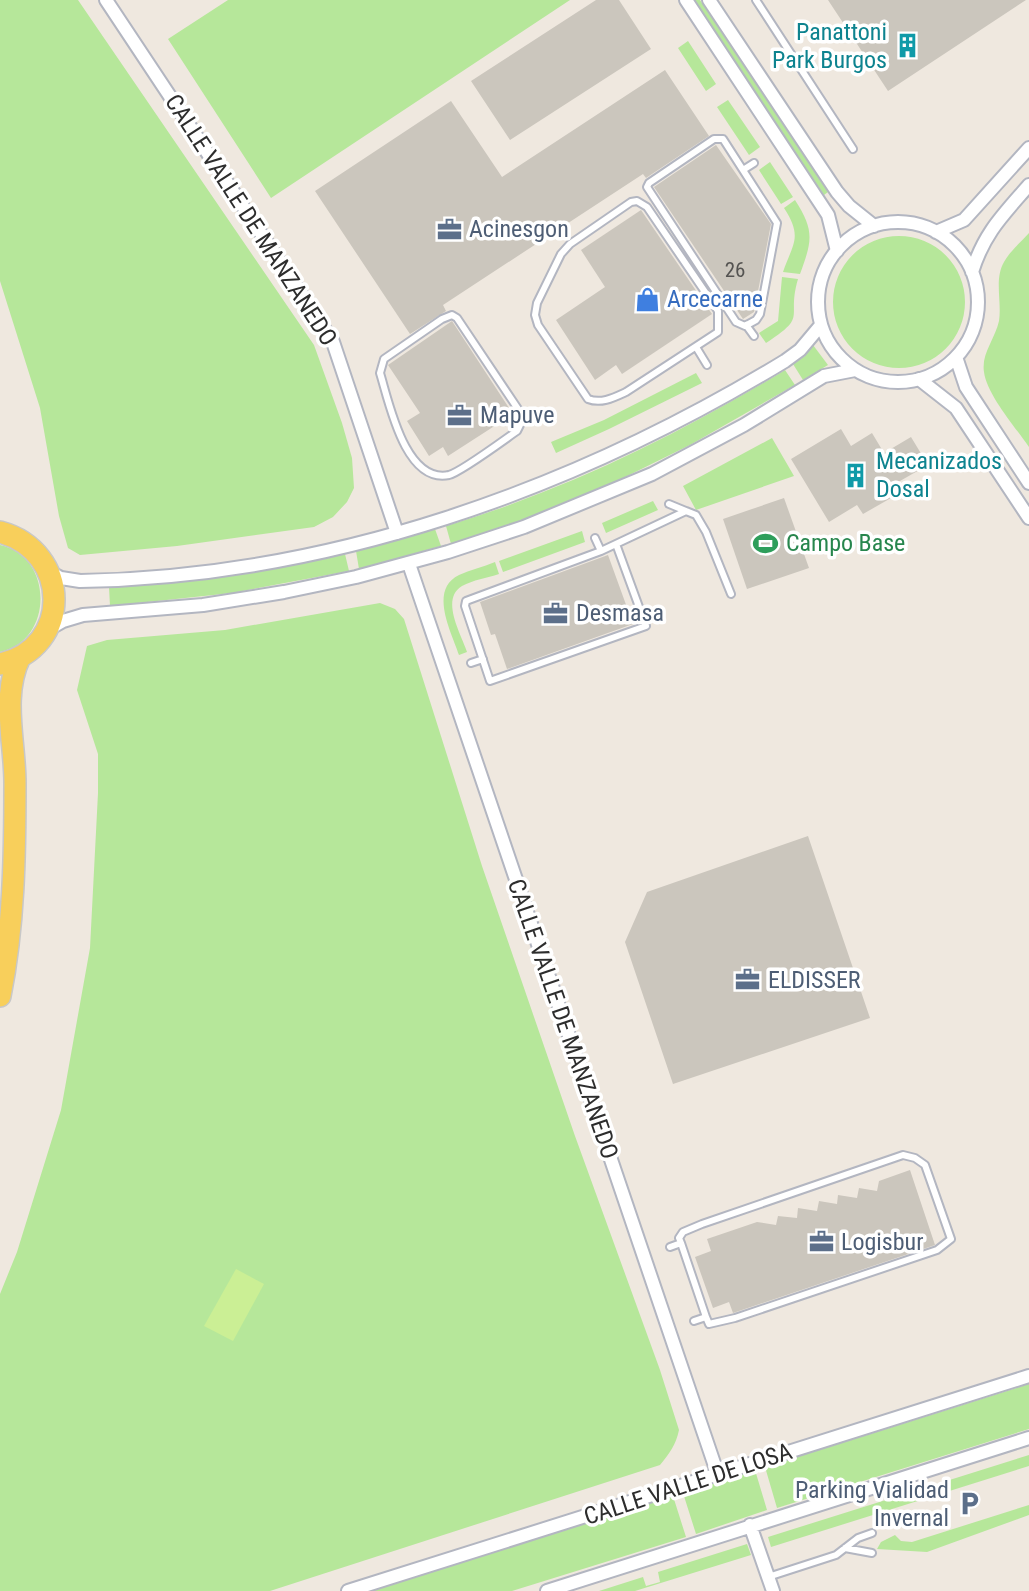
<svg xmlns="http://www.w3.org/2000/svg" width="1029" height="1591" viewBox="0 0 1029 1591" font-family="'Roboto Condensed',sans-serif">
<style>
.green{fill:#b6e79a}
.pitch{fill:#cbef95}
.building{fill:#cbc6bd}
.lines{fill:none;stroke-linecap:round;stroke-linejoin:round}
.lane-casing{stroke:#b3b6c1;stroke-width:10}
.street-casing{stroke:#b3b6c1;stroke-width:16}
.primary-casing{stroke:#c8c8c8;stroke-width:24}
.lane{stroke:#fff;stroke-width:6}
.street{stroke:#fff;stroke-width:12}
.primary{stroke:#f8cf5b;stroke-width:21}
.labels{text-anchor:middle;stroke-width:7;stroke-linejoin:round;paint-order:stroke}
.number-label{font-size:21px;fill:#545351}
.culture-label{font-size:24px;fill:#0d838f;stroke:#fff;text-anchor:end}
.street-label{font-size:24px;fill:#2d2d2d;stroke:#fff}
.service-label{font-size:24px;fill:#4e5e75;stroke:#fff;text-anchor:start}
.shop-label{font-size:24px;fill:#366cbe;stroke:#fff;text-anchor:start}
.leisure-label{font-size:24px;fill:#27864d;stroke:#fff;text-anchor:start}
</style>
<rect width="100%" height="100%" fill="#efe8df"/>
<!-- green -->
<path class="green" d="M0 0H78L314 345 342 423 352 458 354 488 347 502 333 517 314 527 177 546 80 555 68 548 59 516 40 408 0 281Z
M228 0H570L271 198 168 39Z
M694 0H700L828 192 824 195Z
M688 41 716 84 706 91 678 48Z
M728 100 760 147 749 155 717 107Z
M770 162 793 197 781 204 759 170Z
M795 200C815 231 812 241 800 274L783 272C793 243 803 237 784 208Z
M1029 233V447C1016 428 987 395 984 372 981 354 995 339 999 321 1002 302 994 279 1004 262 1010 251 1021 242 1029 233Z
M833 302a66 66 0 1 1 132 0a66 66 0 1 1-132 0Z
M782 277 798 279C786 320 809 315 766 343L759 333 778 321Z
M813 345 828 365 803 380 793 364 805 356Z
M785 370 795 385 690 445 609 485 525 520 451 544 446 526C566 490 678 435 785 370Z
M696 373 702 383 609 429 556 453 551 442 604 420Z
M772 438 794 476 696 510 683 486Z
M653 501 658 510 606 533 602 523Z
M435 529 441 546 359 569 356 551Z
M582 531 585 542 503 572 499 561Z
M0 545C54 556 54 641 0 652Z
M345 554 349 571 232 593 110 606 109 587 225 576Z
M495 562 499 574C487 578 473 580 462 586 440 599 461 634 467 652L459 655C452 633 428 590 459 575 470 570 483 567 495 562Z
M380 603 395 609 404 619 482 866 575 1136 660 1370 679 1430C676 1445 669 1454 660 1465L270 1591H0V1294L17 1252 61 1110 90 948 98 793V754L77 690 87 646 107 640 225 630Z
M1029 1384V1429L777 1508 765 1467Z
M1029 1455V1466L771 1547 768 1537Z
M755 1470 767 1510 696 1534 683 1493Z
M673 1496 686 1537 512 1591H372Z
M1029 1505V1515L927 1552 877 1549 881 1542 895 1535 901 1541 912 1542Z
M747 1544 751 1555 635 1591H599L643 1577 646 1586 660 1582 658 1572Z"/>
<!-- pitch -->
<path class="pitch" d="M236 1269 264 1284 233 1341 204 1326Z"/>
<!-- building -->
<path class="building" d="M596 0H619L651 49 510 140 471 81Z
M828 0H1026L888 91Z
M665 70 709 136 646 178 643 174 443 305 446 311 410 334 315 191 451 101 502 177Z
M716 145 771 224 754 312 743 319 654 187Z
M641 210 712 314 622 374 616 365 595 380 556 320 605 287 581 250Z
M452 321 513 414 448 456 443 447 429 456 407 421 420 413 388 365Z
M841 429 851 446 872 433 884 453 911 437 928 465 893 485 898 494 863 514 857 505 829 522 791 459Z
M784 498 809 568 747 589 723 519Z
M608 555 633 624 507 669 495 634 491 635 480 602Z
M808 836 870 1018 673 1084 625 942 647 892Z
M910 1170 935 1245 733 1313 729 1302 713 1308 695 1257 711 1251 707 1239 757 1222 776 1225 778 1216 797 1218 798 1208 817 1211 819 1201 837 1204 838 1195 857 1198 859 1188 877 1191 879 1181Z"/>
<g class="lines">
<defs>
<path id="lane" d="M756 0 853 149
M714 139H723L777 223 760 314 756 320 745 326 736 322 647 187 649 183Z
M743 170 754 163
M637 201 647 207 718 311V332L626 392C613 398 601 404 588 399L538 325 535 315 537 303 561 254 570 244 631 202Z
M452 315 457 318 518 409 520 425 517 431C504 440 461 472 449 475 405 484 389 402 380 373L384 359 442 319Z
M746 325 754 336
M696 347 707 365
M686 511 696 515 706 532 731 594
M595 538 601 551
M616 544 646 626 490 681 465 606 466 601 601 551 686 511 669 504
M471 663 483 659
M681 1243 679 1238 683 1232 702 1224 903 1155 915 1158 925 1165 951 1239 937 1250 735 1318 709 1324 706 1317
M670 1247 681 1243 706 1317 694 1321
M845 1548 872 1553
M768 1577 836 1555 858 1538 872 1533"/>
<path id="street" d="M106 0 333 342 397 533
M686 0 828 215 837 251
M709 0 837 192 849 206 874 226
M818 302a80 80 0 1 1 160 0a80 80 0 1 1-160 0Z
M936 232 964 220 1029 148
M972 272C984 233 1003 215 1029 185
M956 357 966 387 1029 483
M919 379 956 408 1029 518
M409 564 718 1475
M49 572 61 578 80 581C330 577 573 490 785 361L800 350 821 325
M47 630 63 621 83 615 203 605 284 592 356 577 448 552 524 527 652 474 744 425 824 376 855 370
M750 1525 773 1591
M348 1591 1029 1376
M547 1591 1029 1438"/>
<path id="primary" d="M0 532C71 551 73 648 0 664
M0 996C14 926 15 854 15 783 15 741 1 696 20 657"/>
</defs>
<!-- lane casing -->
<use href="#lane" class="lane-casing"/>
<!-- street casing -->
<use href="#street" class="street-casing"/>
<!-- primary casing -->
<use href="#primary" class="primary-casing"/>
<!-- lane -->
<use href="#lane" class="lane"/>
<!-- street -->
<use href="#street" class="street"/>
<!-- primary -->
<use href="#primary" class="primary"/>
</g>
<!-- icons -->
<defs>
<symbol id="building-bare" viewBox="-9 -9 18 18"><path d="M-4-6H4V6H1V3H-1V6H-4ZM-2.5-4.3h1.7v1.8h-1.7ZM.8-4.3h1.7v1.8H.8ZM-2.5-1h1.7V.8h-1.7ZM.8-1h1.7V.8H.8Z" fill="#0f9aa8" stroke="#fff" stroke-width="2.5" paint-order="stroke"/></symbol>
<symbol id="office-bare" viewBox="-9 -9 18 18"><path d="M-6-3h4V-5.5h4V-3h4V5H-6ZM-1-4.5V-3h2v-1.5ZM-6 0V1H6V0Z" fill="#5c6f8a" stroke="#fff" stroke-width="2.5" paint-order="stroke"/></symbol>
<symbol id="shop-bare" viewBox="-9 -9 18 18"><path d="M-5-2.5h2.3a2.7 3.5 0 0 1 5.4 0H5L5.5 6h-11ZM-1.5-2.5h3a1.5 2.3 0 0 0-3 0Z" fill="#3f7fe0" stroke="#fff" stroke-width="2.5" paint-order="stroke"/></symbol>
<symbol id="stadium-bare" viewBox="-9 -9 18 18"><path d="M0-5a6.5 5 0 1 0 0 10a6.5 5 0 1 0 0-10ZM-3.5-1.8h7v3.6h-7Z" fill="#2e9e5b" stroke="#fff" stroke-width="2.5" paint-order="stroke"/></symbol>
<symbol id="parking-bare" viewBox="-9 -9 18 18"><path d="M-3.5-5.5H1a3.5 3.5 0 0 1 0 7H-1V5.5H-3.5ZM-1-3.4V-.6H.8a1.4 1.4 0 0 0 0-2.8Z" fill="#5c6f8a" stroke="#fff" stroke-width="2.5" paint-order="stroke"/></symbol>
</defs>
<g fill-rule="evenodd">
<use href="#building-bare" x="890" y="28" width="35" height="35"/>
<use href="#office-bare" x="432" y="212" width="35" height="35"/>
<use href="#shop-bare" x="630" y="282" width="35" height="35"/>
<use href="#office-bare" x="442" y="398" width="35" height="35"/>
<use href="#building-bare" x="838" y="458" width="35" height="35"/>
<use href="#stadium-bare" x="748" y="526" width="35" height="35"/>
<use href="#office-bare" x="538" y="596" width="35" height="35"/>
<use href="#office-bare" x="730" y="962" width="35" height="35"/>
<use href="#office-bare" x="804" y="1224" width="35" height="35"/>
<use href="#parking-bare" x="952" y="1486" width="35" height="35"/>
</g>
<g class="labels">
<!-- number labels -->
<g class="number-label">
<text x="735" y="277">26</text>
</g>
<!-- culture labels -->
<g class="culture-label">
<text x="887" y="40">Panattoni<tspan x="887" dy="28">Park Burgos</tspan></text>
<text x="876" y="469" text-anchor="start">Mecanizados<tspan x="876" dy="28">Dosal</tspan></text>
</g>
<!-- street labels -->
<g class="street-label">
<text transform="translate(251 220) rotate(57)" y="8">CALLE VALLE DE MANZANEDO</text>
<text transform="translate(563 1019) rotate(71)" y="8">CALLE VALLE DE MANZANEDO</text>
<text transform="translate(688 1484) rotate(-18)" y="8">CALLE VALLE DE LOSA</text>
</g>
<!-- service labels -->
<g class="service-label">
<text x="469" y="237">Acinesgon</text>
<text x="480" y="423">Mapuve</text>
<text x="576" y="621">Desmasa</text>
<text x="768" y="988">ELDISSER</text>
<text x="841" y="1250">Logisbur</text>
<text x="949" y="1498" text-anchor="end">Parking Vialidad<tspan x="949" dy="28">Invernal</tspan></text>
</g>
<!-- shop labels -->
<g class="shop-label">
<text x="667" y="307">Arcecarne</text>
</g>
<!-- leisure labels -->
<g class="leisure-label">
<text x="786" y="551">Campo Base</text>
</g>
</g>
</svg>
